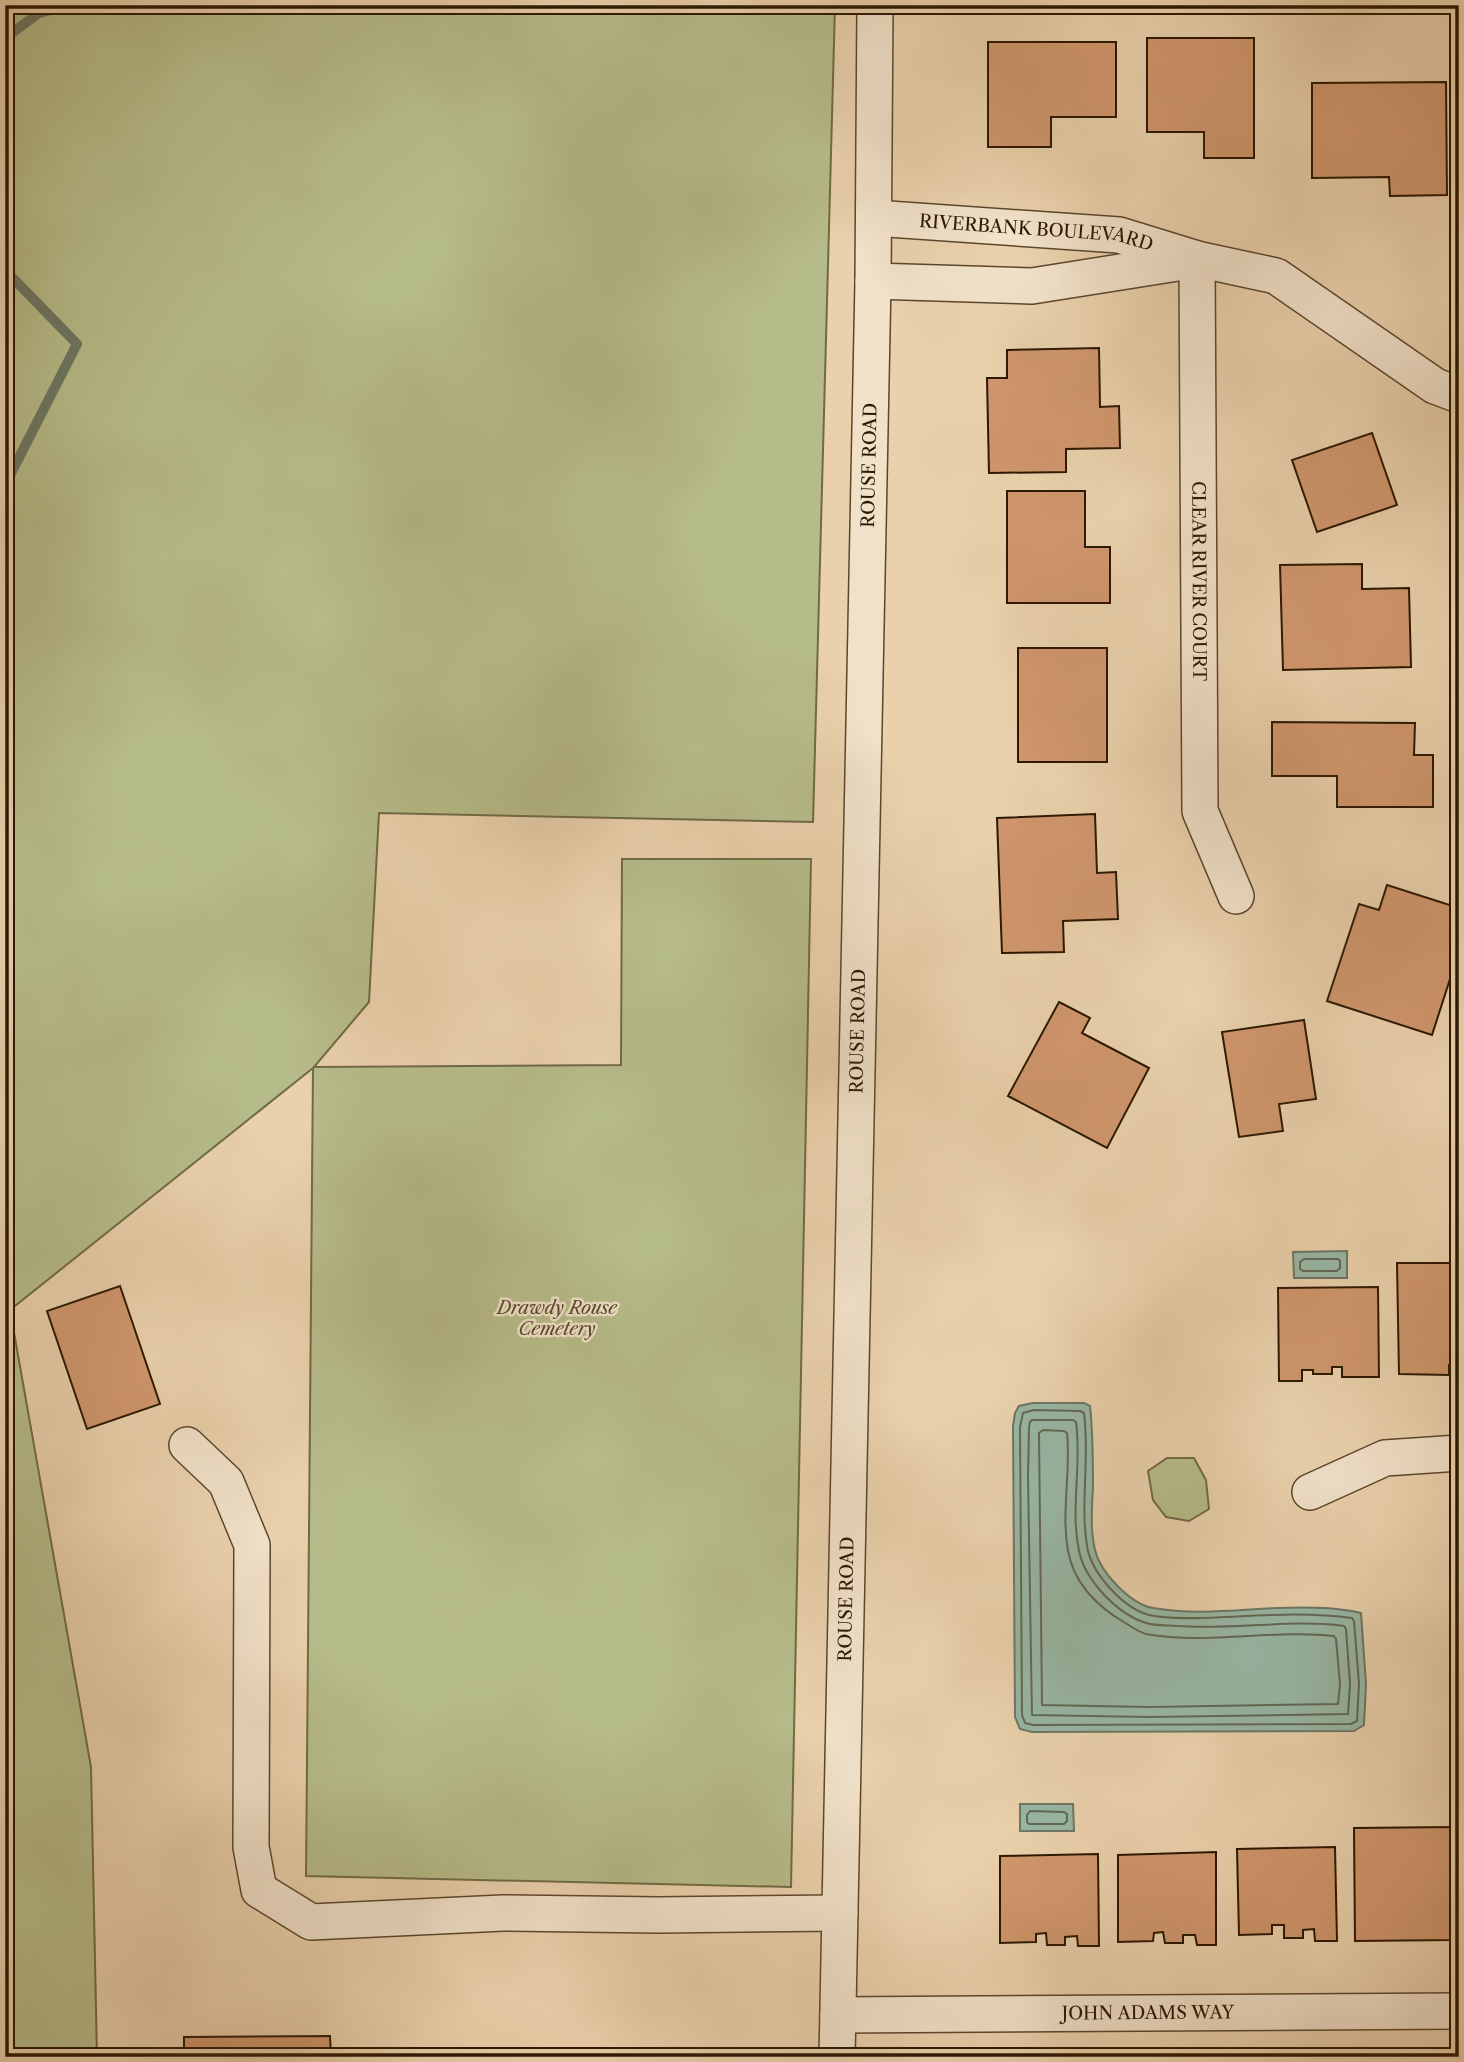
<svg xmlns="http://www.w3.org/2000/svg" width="1464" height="2062" viewBox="0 0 1464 2062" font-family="'Libre Caslon Text',serif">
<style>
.green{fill:#b6bc89;stroke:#706a46;stroke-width:2}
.water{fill:#98b7a5;stroke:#6c7764;stroke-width:2}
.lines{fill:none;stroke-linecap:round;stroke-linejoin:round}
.shore{stroke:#626854;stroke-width:2}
.stream{stroke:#6c7764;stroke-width:10}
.building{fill:#d0966d;stroke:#2b1802;stroke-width:2}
.minor-casing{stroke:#5b462c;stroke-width:38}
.minor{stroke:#f1e1c9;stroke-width:35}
.labels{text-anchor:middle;stroke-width:5;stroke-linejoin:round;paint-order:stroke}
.street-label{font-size:18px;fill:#2b1802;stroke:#f1e1c9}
.park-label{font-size:18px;font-style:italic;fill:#55492a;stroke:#f1e1c9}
</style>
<rect width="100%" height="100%" fill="#ead1ac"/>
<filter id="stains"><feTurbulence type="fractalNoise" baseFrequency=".00286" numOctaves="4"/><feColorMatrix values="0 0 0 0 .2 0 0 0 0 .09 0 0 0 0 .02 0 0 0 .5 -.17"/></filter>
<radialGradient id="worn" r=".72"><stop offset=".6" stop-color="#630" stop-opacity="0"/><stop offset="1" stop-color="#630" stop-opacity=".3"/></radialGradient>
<!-- green -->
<path class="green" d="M5 5H835L813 822 379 813 369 1002 314 1067 621 1065 622 859H811L791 1887 306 1876 313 1068 10 1310 91 1767 97 2057H5Z
M1167 1458H1194L1206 1480 1209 1509 1189 1521 1166 1517 1153 1500 1148 1471Z"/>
<!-- water -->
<path class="water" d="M1347 1251V1278H1294L1293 1252Z
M1033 1403H1084L1090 1406C1093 1433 1093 1459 1093 1486 1092 1507 1090 1529 1095 1550 1100 1572 1130 1604 1153 1608 1209 1618 1267 1604 1324 1608 1336 1609 1349 1610 1361 1613L1366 1684 1364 1725 1354 1731 1032 1732 1020 1729 1015 1717 1013 1426 1015 1413 1019 1406Z
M1020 1804H1073L1074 1831H1020Z"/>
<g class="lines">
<!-- shore -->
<path class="shore" d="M1304 1259H1338L1340 1261V1268L1337 1271H1303L1300 1269V1262Z
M1034 1410 1080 1411 1084 1413C1090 1457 1080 1502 1087 1546 1091 1573 1123 1608 1149 1615 1170 1620 1203 1618 1224 1617 1267 1615 1310 1612 1352 1618L1354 1621 1359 1684 1357 1721 1351 1724 1033 1725 1025 1723 1022 1715 1020 1427 1023 1413Z
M1032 1420H1073L1076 1422C1082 1465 1070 1509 1079 1551 1085 1580 1117 1614 1146 1623 1156 1626 1168 1625 1178 1626 1233 1630 1289 1619 1344 1626L1346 1629 1350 1684 1348 1714 1149 1717 1032 1715 1028 1477 1029 1428 1030 1422Z
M1043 1430 1064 1431 1067 1433C1071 1472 1061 1512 1068 1551 1074 1584 1099 1608 1127 1624 1133 1628 1139 1632 1146 1634 1208 1645 1272 1629 1334 1636L1336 1639 1340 1684 1338 1704 1149 1707 1042 1705 1039 1433Z
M1030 1811 1064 1812 1067 1814V1821L1064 1824H1029L1027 1822V1815Z"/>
<!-- stream -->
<path class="stream" d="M5 38 39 13 71 5
M5 270 77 344 5 485"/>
</g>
<!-- building -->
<path class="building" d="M1147 38H1254V158H1204V132H1147Z
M988 42H1116V117H1051V147H988Z
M1446 82 1447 195 1390 196 1389 177 1312 178V83Z
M1099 348 1100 407 1119 406 1120 448 1066 449V472L989 473 987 378H1007V350Z
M1372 433 1397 505 1317 532 1292 460Z
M1007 491H1085V547H1110V603H1007Z
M1362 564V589L1409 588 1411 667 1283 670 1280 565Z
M1018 648H1107V762H1018Z
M1272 722 1415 723 1414 755H1433V807H1337V776H1272Z
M1095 814 1097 873 1116 872 1118 919 1063 921 1064 952 1002 953 997 818Z
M1387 885 1459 908V951L1432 1035 1327 1001 1359 904 1379 910Z
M1059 1002 1090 1018 1082 1033 1149 1068 1107 1148 1008 1096Z
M1304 1020 1316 1099 1279 1104 1283 1131 1239 1137 1222 1032Z
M1397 1263H1459V1377L1457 1364 1449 1365V1375L1399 1374Z
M120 1286 160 1404 87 1429 47 1311Z
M1378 1287 1379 1377H1342V1367H1332V1374H1313V1370H1302V1381H1279L1278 1288Z
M1451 1827 1453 1940 1355 1941 1354 1828Z
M1335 1847 1337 1941H1315L1314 1929 1303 1930V1938H1284V1925H1272V1934L1239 1935 1237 1849Z
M1216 1852V1945H1197L1195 1935H1183V1943H1165L1163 1932 1154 1933 1153 1941 1118 1942V1855Z
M1098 1854 1099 1946H1078L1077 1936 1065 1937V1945H1047L1046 1933 1036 1934V1942L1000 1943V1856Z
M330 2036 331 2057H184V2037Z"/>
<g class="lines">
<defs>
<g id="minor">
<path id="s1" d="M874 218 1119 235 1197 259 1276 276 1435 386 1459 395"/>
<path id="s2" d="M1197 259 1200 811 1236 896"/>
<path d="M873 281 1032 286 1190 261"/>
<path d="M187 1445 226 1482 252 1545 251 1847 259 1890 311 1922 503 1913 658 1915 840 1913"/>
<path d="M1310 1492 1385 1458 1459 1453"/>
<path id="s3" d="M838 2015 1459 2011"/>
<path id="s4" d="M837 2057 873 281 875 5"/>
</g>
</defs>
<!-- minor casing -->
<use href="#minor" class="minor-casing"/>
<!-- minor -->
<use href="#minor" class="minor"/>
</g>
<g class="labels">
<!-- street labels -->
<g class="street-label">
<text dy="6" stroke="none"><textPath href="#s1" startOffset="163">RIVERBANK BOULEVARD</textPath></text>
<text dy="6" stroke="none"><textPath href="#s4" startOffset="1592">ROUSE ROAD</textPath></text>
<text dy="6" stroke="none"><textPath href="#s2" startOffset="322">CLEAR RIVER COURT</textPath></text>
<text dy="6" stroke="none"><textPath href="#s4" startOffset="1026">ROUSE ROAD</textPath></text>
<text dy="6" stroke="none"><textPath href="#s4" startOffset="458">ROUSE ROAD</textPath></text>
<text dy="6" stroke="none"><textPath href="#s3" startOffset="310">JOHN ADAMS WAY</textPath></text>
</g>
<!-- park labels -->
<g class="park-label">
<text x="557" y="1314">Drawdy Rouse<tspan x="557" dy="21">Cemetery</tspan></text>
</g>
</g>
<!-- margin -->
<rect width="1464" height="2062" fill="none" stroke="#ead1ac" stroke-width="28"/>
<rect x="7" y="7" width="1450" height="2048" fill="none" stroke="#2b1802" stroke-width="3.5"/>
<rect x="14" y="14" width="1436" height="2034" fill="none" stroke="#2b1802" stroke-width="2"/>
<rect width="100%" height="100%" filter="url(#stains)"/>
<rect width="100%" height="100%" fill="url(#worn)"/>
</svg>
